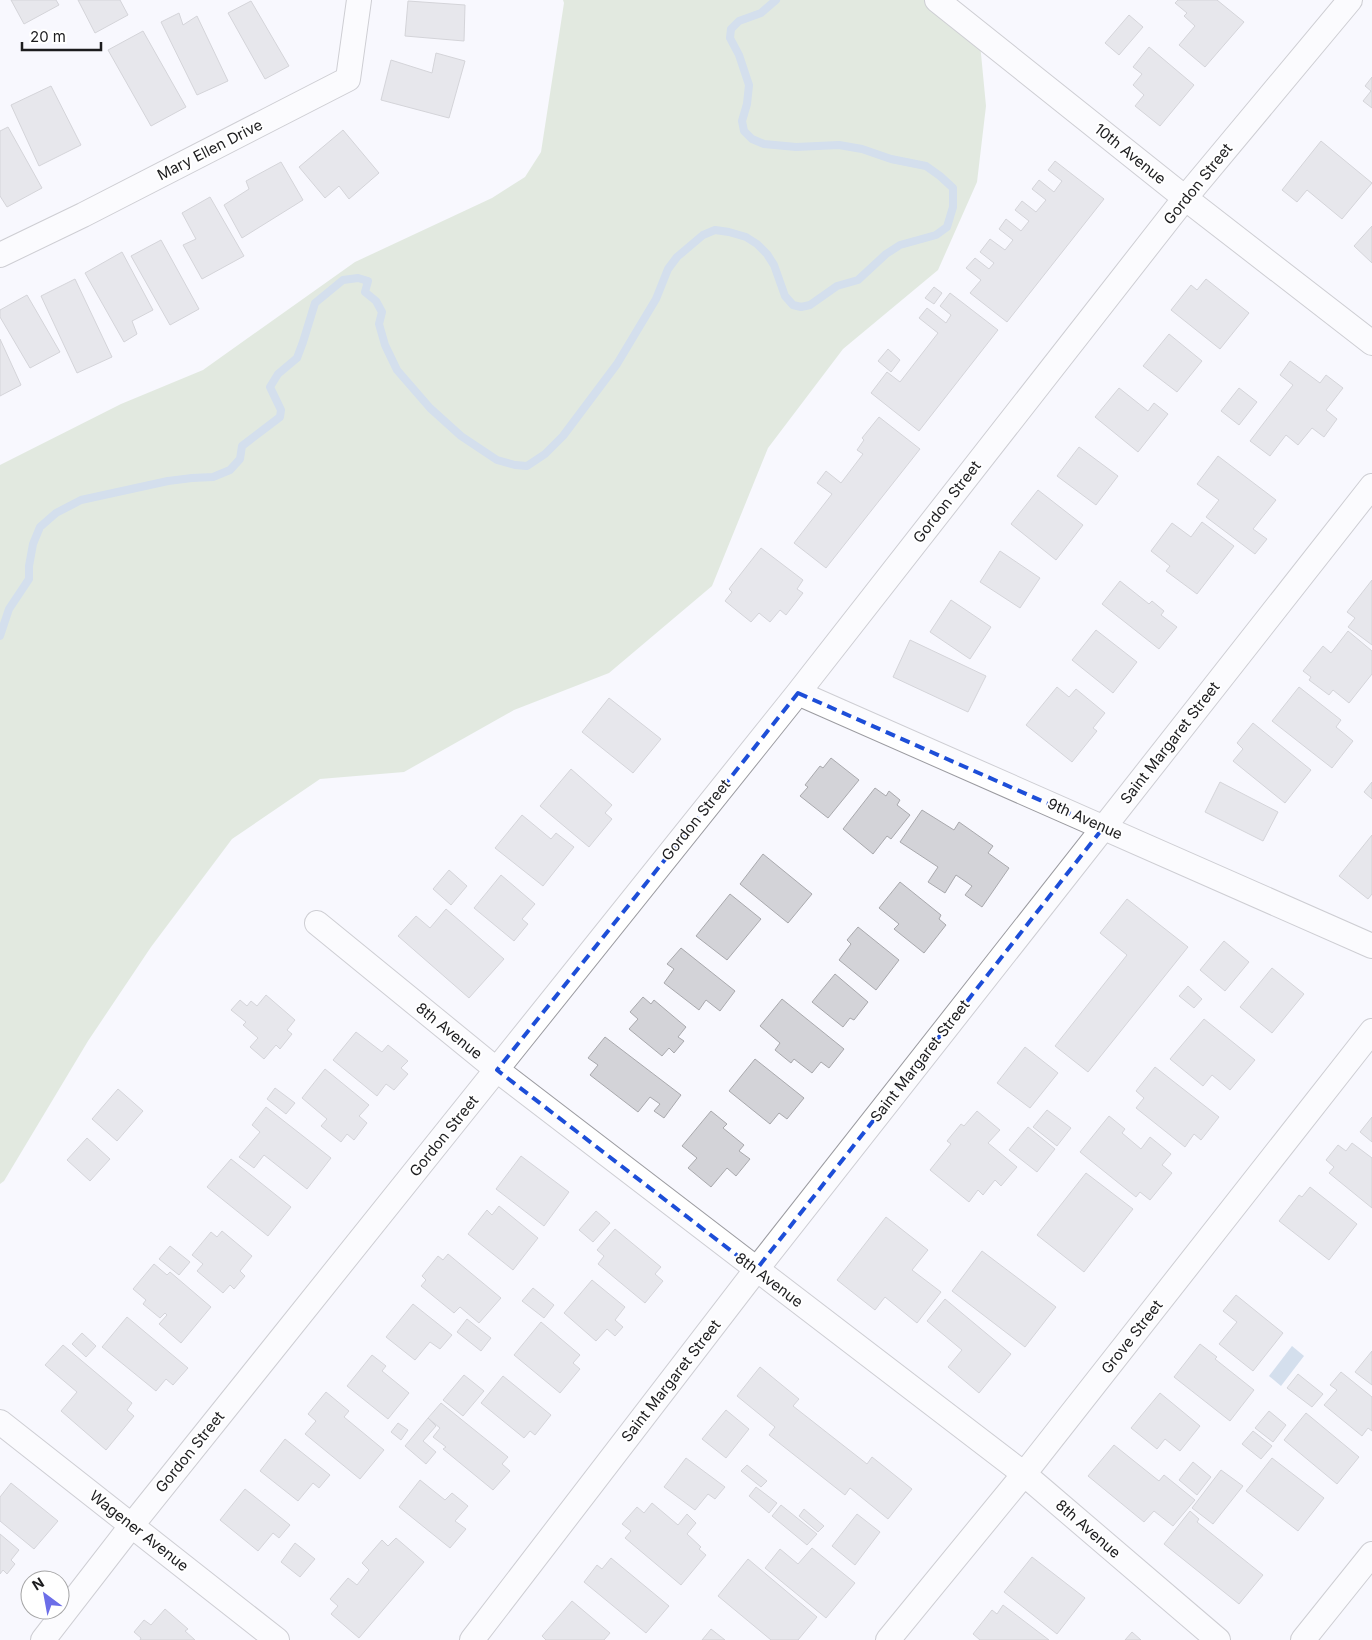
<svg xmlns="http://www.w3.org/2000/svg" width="1372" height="1640" viewBox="0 0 1372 1640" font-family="Inter,sans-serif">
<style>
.green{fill:#c7d8bd}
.water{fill:#a8c0da}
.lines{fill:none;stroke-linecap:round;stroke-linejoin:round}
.stream{stroke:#a8c0da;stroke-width:8}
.building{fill:#d3d3d8;stroke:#a9a9ad}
.minor-casing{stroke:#9b9ba0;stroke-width:26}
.minor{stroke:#fff;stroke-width:24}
.marked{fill:none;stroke:#1d4ed8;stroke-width:4;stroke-dasharray:10 6;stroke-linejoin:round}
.labels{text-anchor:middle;stroke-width:4;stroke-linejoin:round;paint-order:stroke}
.street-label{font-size:15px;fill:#1c1c1e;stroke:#fff}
</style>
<rect width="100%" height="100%" fill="#f8f8fe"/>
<!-- green -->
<path class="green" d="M563 0H937L979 33 986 106 977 182 938 270 843 349 768 448 712 586 609 673 514 710 404 772 320 779 232 839 151 947 88 1041 4 1181 0 1184V465L121 404 203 370 355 262 492 198 525 177 541 152 564 3Z"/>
<!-- water -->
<path class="water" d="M1292 1346 1304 1356 1281 1386 1269 1376Z"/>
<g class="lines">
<!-- stream -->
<path class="stream" d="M0 636 9 609 29 579V566L33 544 40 527 56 513 81 500 168 481 192 478 213 477 230 470 240 459 242 446 280 417 281 410 270 387 278 374 297 358 303 342 315 303 343 280 358 278 368 281 365 292 376 301 382 312 379 324 385 345 397 370 430 408 461 436 497 460 515 465 527 466 545 454 563 436 617 364 656 299 668 269 677 257 703 235 715 230 729 232 746 237 757 244 767 254 774 265 785 296 793 305 801 307 810 305 837 286 858 280 886 254 900 245 936 235 947 227 953 207V188L940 176 926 166 891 159 862 149 839 145 796 147 764 144 752 139 744 131 742 121 747 104 749 85 739 55 730 38 731 29 739 21 761 13 776 0"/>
</g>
<!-- building -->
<path class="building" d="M11 0H56L59 5 24 24Z
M78 0H120L128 15 95 33Z
M1178 0H1217L1244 22 1205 67 1179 45 1195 26 1184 16 1187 13 1175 3Z
M251 1 289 66 265 79 228 13Z
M408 1 465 5 464 41 405 36Z
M179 13 183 25 197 16 228 81 197 95 161 22Z
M1129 15 1143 27 1119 55 1105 43Z
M143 31 186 107 151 126 108 50Z
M1149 47 1194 85 1160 126 1135 106 1144 95 1133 85 1142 74 1133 67Z
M436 53 465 61 449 118 381 100 391 60 432 73Z
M1372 77V108L1363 101 1371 91 1365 86Z
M51 86 81 145 39 166 11 105Z
M8 127 42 188 7 207 0 196V131Z
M343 130 379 173 349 199 339 186 325 198 299 167Z
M1321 141 1372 183 1342 219 1307 190 1297 202 1282 190Z
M1055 161 1104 199 1007 322 970 293 981 280 966 268 975 258 989 269 994 263 980 252 990 239 1005 250 1013 240 999 229 1006 219 1021 231 1029 221 1015 210 1022 201 1036 212 1046 200 1032 189 1039 180 1054 192 1062 181 1048 170Z
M281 162 303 200 242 238 224 205 249 189 246 181Z
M210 197 244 256 202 279 183 245 196 239 182 213Z
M1372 226V263L1354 246Z
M161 240 199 309 170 325 131 256Z
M122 252 153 310 132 321 137 334 124 342 85 273Z
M75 279 112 357 77 373 41 296Z
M1206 279 1249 313 1220 349 1171 310 1191 285 1197 290Z
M934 287 942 293 934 304 925 298Z
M950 293 998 330 919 431 871 393 887 372 900 382 938 333 919 318 927 308 946 323 951 315 940 306Z
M27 295 60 352 30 368 0 317V310Z
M1169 334 1202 361 1177 392 1143 366Z
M0 339 21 385 0 396Z
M888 349 900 360 891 372 878 361Z
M1290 361 1320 383 1326 375 1343 388 1326 410 1337 419 1324 437 1312 428 1298 445 1286 435 1270 456 1250 441 1293 385 1280 375Z
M1119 388 1148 411 1154 403 1168 414 1138 452 1095 417Z
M1239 388 1257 402 1239 425 1221 411Z
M879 417 920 449 826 568 794 543 832 494 817 483 826 471 841 483 863 454 857 450 864 440 862 438Z
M1079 447 1118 476 1096 505 1057 476Z
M1218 456 1276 500 1253 529 1267 539 1255 554 1206 517 1219 500 1197 484Z
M1038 490 1083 525 1056 560 1011 524Z
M1202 522 1234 546 1197 594 1166 571 1170 566 1151 551 1172 523 1191 537Z
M761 548 803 580 797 589 803 593 786 615 780 610 770 622 759 613 751 622 725 601 732 592 729 589Z
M1000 551 1040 578 1020 608 980 582Z
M1372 580V645L1348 627 1355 618 1347 612Z
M1120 581 1149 604 1152 601 1164 611 1161 615 1177 627 1159 649 1102 604Z
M951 600 991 627 970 659 930 632Z
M1096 630 1137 662 1113 693 1072 660Z
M1348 631 1372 651V674L1349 703 1333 690 1329 695 1309 680 1311 677 1303 671 1323 646 1331 653Z
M910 640 986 676 968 712 893 677Z
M1057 687 1069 697 1076 689 1105 713 1093 728 1097 731 1072 762 1026 725Z
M1299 687 1341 720 1336 727 1353 741 1332 768 1272 721Z
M609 698 661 739 633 773 582 732Z
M1253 723 1311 770 1285 803 1233 761 1243 749 1237 743Z
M831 758 859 780 828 818 800 796 808 787 805 785 820 766 823 768Z
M571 769 612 805 605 813 612 819 589 847 540 806Z
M1220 782 1278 812 1263 841 1205 812Z
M1372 782V799L1364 792Z
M875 788 886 796 889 791 900 800 897 805 910 815 891 839 887 836 873 854 843 829Z
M922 810 954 830 959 822 993 846 988 853 1009 868 982 907 965 895 972 886 956 875 945 893 928 882 938 867 900 842Z
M522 815 551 839 556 833 574 847 543 886 495 848Z
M1372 835V894L1368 899 1339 876Z
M763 854 812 894 788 923 740 884Z
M449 870 467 886 451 905 433 889Z
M501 875 535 904 522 919 528 924 514 941 474 908Z
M900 882 941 915 939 919 946 925 924 953 894 929 899 924 879 908Z
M730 894 761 919 727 960 696 936Z
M1127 899 1188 947 1088 1072 1055 1046 1127 955 1100 933Z
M446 909 504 959 469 998 398 936 416 916 430 928Z
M858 927 899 960 876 990 839 960 851 944 847 940Z
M1224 941 1249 962 1225 991 1200 970Z
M681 948 735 991 720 1011 706 1000 699 1010 664 983 674 969 667 964Z
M1272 968 1304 994 1272 1033 1240 1007Z
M835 974 868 1002 854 1020 850 1018 843 1027 812 1002Z
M1188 986 1202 999 1194 1008 1179 996Z
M266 995 295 1020 287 1030 292 1034 280 1049 276 1045 264 1059 250 1047 258 1038 243 1025 246 1022 231 1010 240 1000 247 1006 251 1001 257 1006Z
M643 997 651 1004 654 1000 686 1027 678 1037 684 1041 674 1053 669 1048 662 1056 629 1029 638 1019 630 1012Z
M782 999 844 1049 829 1068 821 1062 812 1073 794 1059 791 1063 775 1050 780 1043 760 1026Z
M1204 1019 1255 1060 1230 1090 1212 1075 1203 1086 1170 1059Z
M356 1032 382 1052 388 1045 408 1061 401 1068 408 1074 394 1090 386 1084 377 1096 333 1060Z
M605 1037 681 1095 664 1118 654 1111 660 1104 650 1097 638 1112 590 1075 598 1065 588 1058Z
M1025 1047 1058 1073 1030 1108 997 1083Z
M755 1059 804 1098 787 1119 779 1113 770 1124 729 1091Z
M1155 1067 1219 1117 1201 1140 1194 1134 1185 1147 1136 1108 1144 1098 1136 1091Z
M325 1069 369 1105 359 1116 367 1123 354 1140 347 1134 341 1142 321 1126 327 1119 302 1098Z
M275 1088 295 1103 286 1114 267 1099Z
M118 1089 143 1111 117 1141 92 1119Z
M266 1107 331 1158 307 1189 264 1155 254 1168 239 1157 260 1132 252 1125Z
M1047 1110 1071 1128 1057 1146 1033 1127Z
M711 1111 727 1124 723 1128 744 1145 739 1151 750 1159 736 1176 727 1168 711 1187 688 1168 697 1158 682 1146Z
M977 1111 1000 1130 988 1143 1017 1167 1001 1186 995 1180 983 1195 978 1190 969 1202 930 1170 951 1144 947 1141 961 1124 964 1126Z
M1109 1116 1125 1129 1122 1133 1141 1149 1150 1137 1171 1154 1162 1165 1172 1173 1150 1200 1140 1192 1136 1197 1080 1152Z
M1372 1117V1142L1360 1132Z
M1028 1127 1055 1149 1037 1172 1009 1150Z
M87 1138 110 1159 90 1181 67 1160Z
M1352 1143 1372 1158V1208L1329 1173 1334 1167 1326 1160 1338 1145 1346 1151Z
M521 1156 569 1192 544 1226 496 1189Z
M231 1159 291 1207 268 1236 207 1187Z
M1086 1173 1133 1209 1084 1272 1037 1235Z
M1310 1187 1357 1224 1329 1260 1279 1221 1299 1195 1302 1197Z
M499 1206 538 1238 513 1270 468 1234 487 1210 492 1215Z
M596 1211 610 1223 593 1242 579 1230Z
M886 1217 928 1250 912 1270 941 1292 917 1323 885 1297 875 1310 837 1280Z
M615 1229 661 1267 655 1274 663 1281 645 1303 598 1264 604 1256 597 1250Z
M222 1231 252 1256 240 1271 245 1276 234 1289 230 1285 223 1293 197 1271 203 1264 192 1255 211 1232 217 1237Z
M170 1246 190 1262 179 1275 159 1259Z
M982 1251 1056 1307 1025 1347 952 1291Z
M448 1254 501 1298 479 1323 460 1307 454 1313 421 1286 426 1280 422 1276 438 1256 443 1260Z
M154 1264 167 1275 170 1272 211 1307 181 1343 159 1324 167 1315 165 1313 160 1318 143 1304 146 1300 133 1289Z
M592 1280 625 1307 615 1320 623 1327 615 1336 607 1329 596 1341 564 1313Z
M533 1288 554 1305 544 1318 522 1301Z
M1236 1295 1283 1333 1253 1371 1219 1344 1237 1322 1223 1311Z
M945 1299 1011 1354 979 1393 948 1367 962 1350 927 1321Z
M413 1304 452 1335 440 1349 430 1342 415 1360 386 1337Z
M127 1317 188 1368 173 1385 166 1379 156 1391 102 1347Z
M467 1319 491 1338 481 1351 457 1332Z
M541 1322 580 1355 573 1363 580 1369 560 1393 514 1355Z
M82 1333 96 1346 86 1357 72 1344Z
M1200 1344 1217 1357 1215 1359 1254 1390 1230 1421 1174 1377Z
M63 1345 132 1403 127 1410 134 1416 106 1450 61 1411 77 1392 45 1365Z
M1372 1351V1385L1355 1372Z
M372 1355 386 1366 382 1371 409 1393 388 1419 347 1386Z
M760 1367 799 1399 793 1406 867 1464 872 1457 912 1489 888 1519 850 1488 845 1495 769 1435 775 1427 737 1396Z
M1341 1372 1372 1397V1431L1368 1428 1362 1436 1324 1405 1337 1390 1330 1385Z
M1298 1374 1323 1394 1312 1407 1287 1388Z
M464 1375 484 1391 463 1416 443 1400Z
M503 1376 551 1415 535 1435 530 1431 524 1438 481 1403Z
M326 1392 349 1411 344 1417 384 1450 360 1479 305 1434 316 1421 308 1414Z
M1160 1393 1200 1426 1180 1451 1165 1439 1157 1449 1131 1428Z
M441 1403 508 1457 502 1464 510 1471 493 1490 443 1449 446 1447 433 1437 440 1428 428 1418Z
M726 1410 749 1429 726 1458 702 1439Z
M1269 1411 1286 1425 1273 1442 1255 1428Z
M1306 1413 1359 1457 1337 1484 1284 1440Z
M428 1418 436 1426 423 1441 436 1452 426 1464 405 1446Z
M398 1423 408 1430 401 1440 391 1432Z
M1253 1431 1272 1446 1261 1459 1242 1444Z
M285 1439 330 1475 319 1488 313 1483 298 1501 260 1471Z
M1114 1445 1159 1481 1164 1475 1195 1500 1173 1526 1154 1511 1144 1522 1088 1476Z
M686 1458 725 1487 715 1499 708 1494 695 1510 664 1487Z
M1272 1458 1324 1498 1298 1531 1246 1491Z
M1193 1462 1211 1477 1197 1495 1179 1480Z
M747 1465 767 1481 761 1487 741 1471Z
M1221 1470 1243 1486 1213 1524 1192 1508Z
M420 1480 445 1500 452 1493 468 1506 455 1521 466 1529 450 1548 399 1507Z
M11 1483 58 1521 34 1549 0 1521V1497Z
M756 1487 777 1503 769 1513 749 1496Z
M245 1489 290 1525 279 1538 273 1533 258 1551 220 1520Z
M652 1503 678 1525 687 1514 696 1523 687 1534 701 1547 699 1549 706 1555 681 1585 625 1538 631 1531 622 1524 637 1507 644 1513Z
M781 1505 817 1534 807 1545 772 1516Z
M804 1509 824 1526 818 1532 799 1516Z
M1190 1511 1199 1519 1197 1522 1263 1575 1239 1604 1164 1544Z
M857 1514 880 1532 855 1565 832 1546Z
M0 1534 19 1550 11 1560 15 1564 7 1574 3 1570 0 1574Z
M396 1538 424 1562 359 1638 331 1614 338 1606 330 1599 348 1578 357 1585 369 1570 362 1563 382 1540 388 1546Z
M295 1543 315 1559 300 1577 281 1562Z
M812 1548 855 1583 826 1618 765 1568 780 1549 798 1564Z
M1032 1557 1085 1598 1057 1634 1004 1592Z
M611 1558 669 1606 646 1633 584 1582 597 1565 602 1569Z
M748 1559 817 1617 798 1640H771L718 1596Z
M572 1601 610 1633 604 1640H546L542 1636Z
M1003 1605 1049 1640H980L973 1634 992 1610 997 1614Z
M165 1609 188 1629 185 1631 195 1640H140L141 1638 134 1632 144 1620 151 1625Z
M711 1629 725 1640H702Z
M1132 1632 1141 1640H1125Z"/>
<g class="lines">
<defs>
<path id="minor" d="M937 0 1185 198 1372 343
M0 255 83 215 348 79 359 0
M798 693 1372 946
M317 923 497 1070 1024 1474 1218 1640
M0 1422 277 1640
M43 1640 132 1525 798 693 1185 198 1350 0
M472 1640 756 1270 1372 486
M888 1640 1024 1474 1372 1031
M1303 1640 1372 1554"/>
</defs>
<!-- minor casing -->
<use href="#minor" class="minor-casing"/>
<!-- minor -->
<use href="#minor" class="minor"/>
</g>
<!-- marked area -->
<path d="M0 0H1372V1640H0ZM798 693 1103 828 756 1270 497 1070Z" fill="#f8f8fe" fill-opacity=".55" fill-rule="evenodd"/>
<path class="marked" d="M798 693 1103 828 756 1270 497 1070Z"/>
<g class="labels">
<!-- street labels -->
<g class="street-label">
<text transform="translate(210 150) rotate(-27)" y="5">Mary Ellen Drive</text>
<text transform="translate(1130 154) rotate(39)" y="5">10th Avenue</text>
<text transform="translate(1198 184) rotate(-51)" y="5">Gordon Street</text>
<text transform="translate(947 502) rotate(-52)" y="5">Gordon Street</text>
<text transform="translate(1170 743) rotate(-52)" y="5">Saint Margaret Street</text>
<text transform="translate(1085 819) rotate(24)" y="5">9th Avenue</text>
<text transform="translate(696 820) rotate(-51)" y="5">Gordon Street</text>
<text transform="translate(449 1031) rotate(39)" y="5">8th Avenue</text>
<text transform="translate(920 1061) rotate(-52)" y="5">Saint Margaret Street</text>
<text transform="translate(444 1136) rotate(-51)" y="5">Gordon Street</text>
<text transform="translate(769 1280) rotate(37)" y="5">8th Avenue</text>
<text transform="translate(1132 1337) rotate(-52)" y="5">Grove Street</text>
<text transform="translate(671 1381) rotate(-52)" y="5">Saint Margaret Street</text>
<text transform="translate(190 1452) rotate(-51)" y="5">Gordon Street</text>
<text transform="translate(1088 1529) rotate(41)" y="5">8th Avenue</text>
<text transform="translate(139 1531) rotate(38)" y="5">Wagener Avenue</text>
</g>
</g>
<!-- north arrow -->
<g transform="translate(45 1595) rotate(328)"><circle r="24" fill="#ffffff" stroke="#a4a4a5"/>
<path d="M0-4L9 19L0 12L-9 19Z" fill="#6c6ee8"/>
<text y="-8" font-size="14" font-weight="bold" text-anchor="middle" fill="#1c1c1e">N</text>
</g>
<!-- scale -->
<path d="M22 42v8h79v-8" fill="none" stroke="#1c1c1e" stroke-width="2.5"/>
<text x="30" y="42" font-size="15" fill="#1c1c1e" stroke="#ffffff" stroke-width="4" paint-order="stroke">20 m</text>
</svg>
